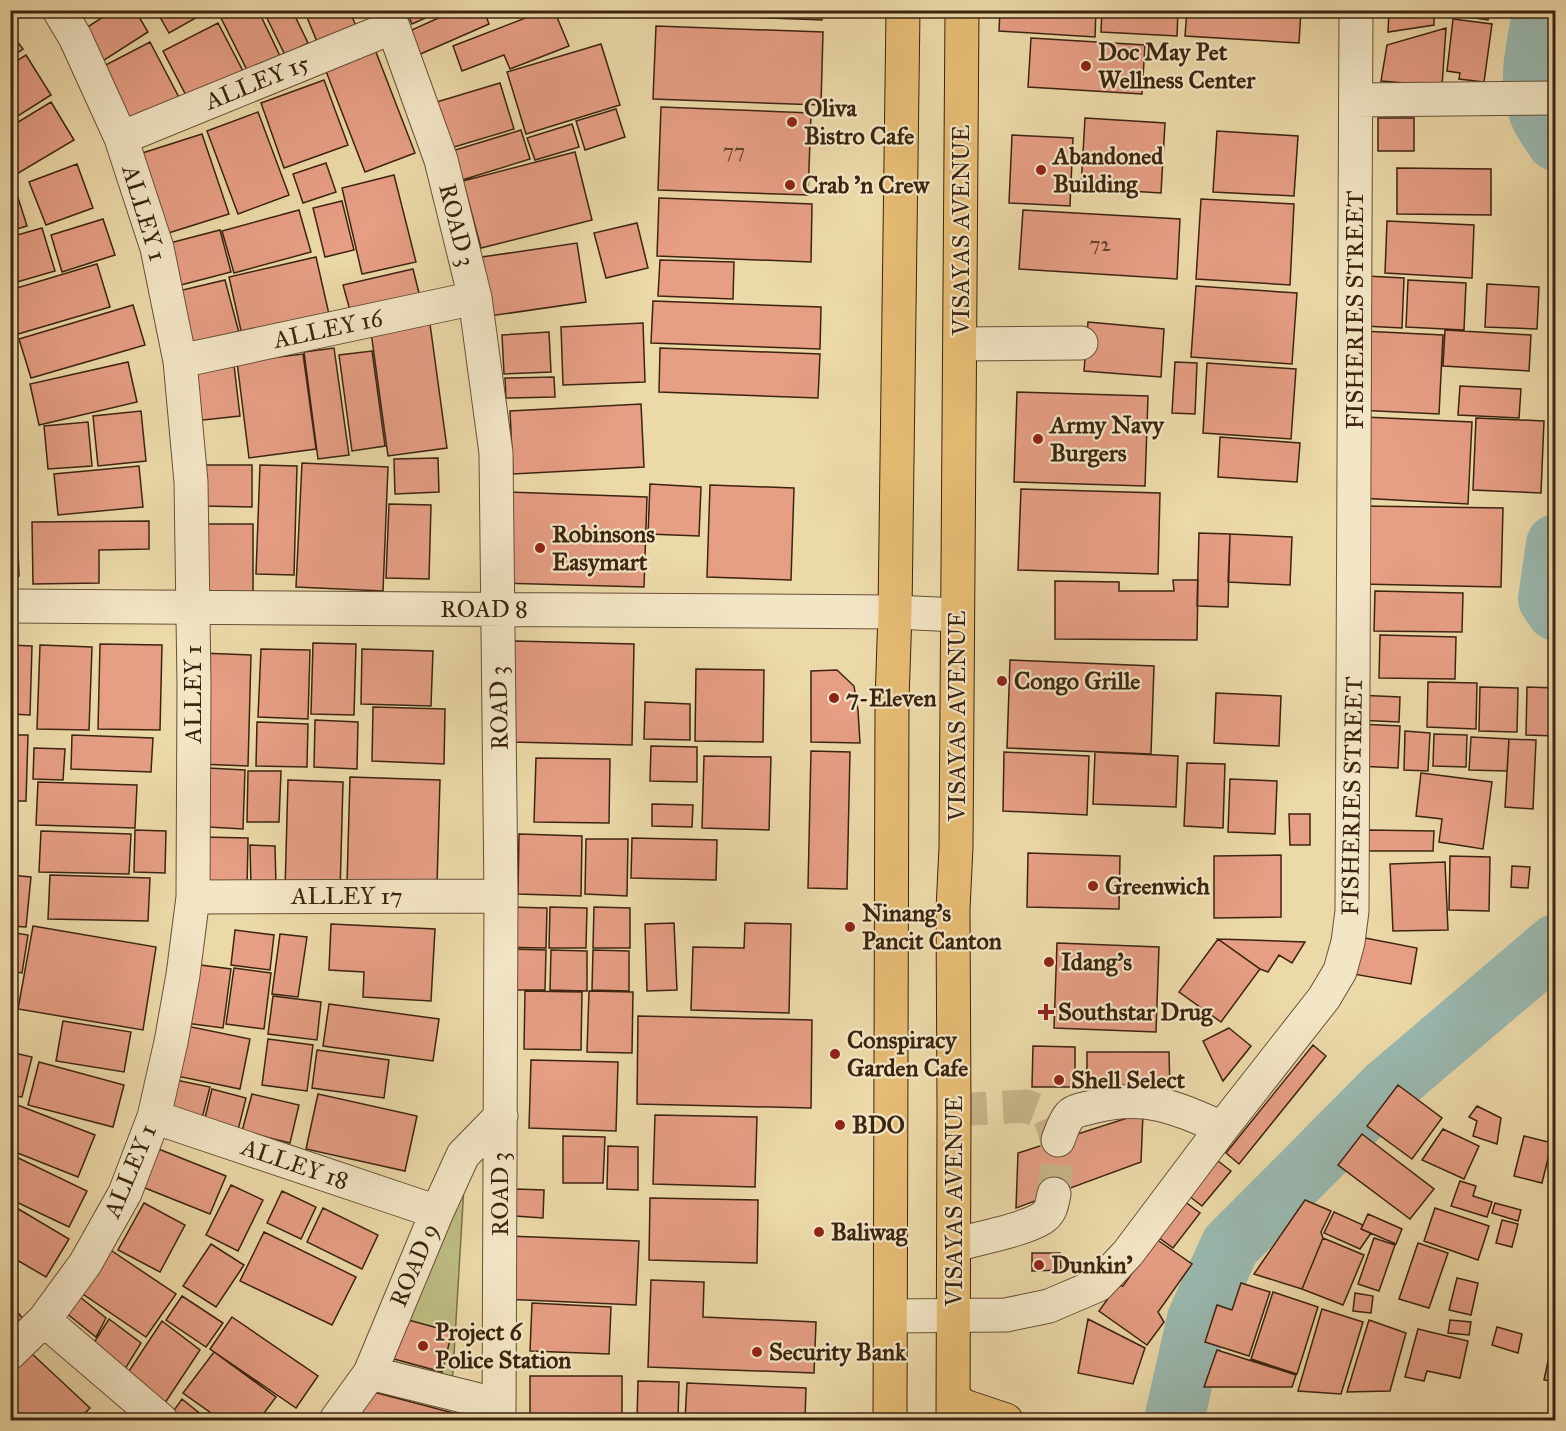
<svg xmlns="http://www.w3.org/2000/svg" width="1566" height="1431" viewBox="0 0 1566 1431" font-family="'IM FELL Great Primer',serif">
<style>
.green{fill:#bebd83;stroke:#7d704a;stroke-width:1.5}
.lines{fill:none;stroke-linecap:round;stroke-linejoin:round}
.river{stroke:#9ab9b0;stroke-width:60}
.building{fill:#e69e84;stroke:#3c2410;stroke-width:1.5}
.minor-tunnel{stroke:#c9b58a;stroke-width:33;stroke-dasharray:33 16;stroke-linecap:butt}
.minor-casing{stroke:#685136;stroke-width:35}
.major-casing{stroke:#3c2410;stroke-width:35}
.minor{stroke:#f3e6c6;stroke-width:33}
.major{stroke:#e6bc74;stroke-width:33}
.poi-dot{fill:#8f2418;stroke:#f3e6c6;stroke-width:2}
.labels{text-anchor:middle;stroke-width:4.5;stroke-linejoin:round;paint-order:stroke}
.number-label{font-size:21px;fill:#66422d}
.poi-label{font-size:24px;font-weight:bold;fill:#3c2410;stroke:#f3e6c6;text-anchor:start}
.street-label{font-size:24px;fill:#3c2410;stroke:#f3e6c6}
</style>
<rect width="100%" height="100%" fill="#ecd9a8"/>
<filter id="stains"><feTurbulence type="fractalNoise" baseFrequency=".00333" numOctaves="4"/><feColorMatrix values="0 0 0 0 .2 0 0 0 0 .09 0 0 0 0 .02 0 0 0 .5 -.17"/></filter>
<radialGradient id="worn" r=".72"><stop offset=".6" stop-color="#630" stop-opacity="0"/><stop offset="1" stop-color="#630" stop-opacity=".3"/></radialGradient>
<!-- green -->
<path class="green" d="M465 1169 452 1388 382 1369Z"/>
<g class="lines">
<!-- river -->
<path class="river" d="M1543 10C1537 44 1526 80 1539 113 1543 123 1550 132 1556 141
M1556 544 1548 599 1556 611
M1174 1420 1197 1319 1230 1246 1388 1087 1556 944"/>
</g>
<!-- building -->
<path class="building" d="M114 10H135L148 32 98 64 78 33Z
M156 10H210L169 33Z
M217 10H258L280 56 248 72Z
M263 10H292L308 43 285 55Z
M304 10H349L357 28 318 44Z
M406 10H443L412 24Z
M456 10H484L489 24 416 56 405 33Z
M546 10H554L569 46 510 69 504 55 462 71 453 46Z
M665 10H822V20L665 14Z
M1000 10H1096L1095 37 999 31Z
M1102 10H1178L1177 36 1101 32Z
M1187 10H1301L1299 43 1185 36Z
M1389 10H1434V25L1388 32Z
M1441 10H1490L1488 20 1441 13Z
M1453 19 1492 24 1484 82 1459 79 1460 73 1447 71Z
M218 23 244 73 189 101 163 51Z
M656 26 823 32 821 105 653 99Z
M1446 28 1442 86 1381 81 1387 45Z
M10 32 23 49 10 58Z
M1031 38 1145 45 1142 94 1028 87Z
M150 42 183 105 128 134 94 71Z
M601 44 620 105 526 134 507 72Z
M374 47 415 153 365 172 324 66Z
M26 55 51 95 10 121V65Z
M324 80 348 145 284 168 261 103Z
M500 83 514 129 444 150 430 104Z
M51 102 74 140 10 178V127Z
M661 107 811 113 808 195 658 190Z
M616 109 625 137 585 150 576 121Z
M258 112 289 195 238 214 207 131Z
M1085 118 1165 123 1161 193 1081 188Z
M1378 118H1414V151H1378Z
M572 124 579 147 535 160 527 138Z
M521 130 530 159 462 180 452 151Z
M1217 131 1298 136 1294 196 1213 192Z
M202 134 229 214 162 235 136 155Z
M1012 135 1073 138 1070 206 1009 203Z
M575 152 592 220 481 248 463 181Z
M326 163 336 192 303 203 293 174Z
M77 164 93 208 46 225 29 182Z
M1397 168 1491 169V215L1397 214Z
M394 175 416 262 362 274 342 188Z
M14 185 27 226 10 231V186Z
M659 198 812 204 811 262 657 256Z
M1201 199 1294 204 1290 285 1196 279Z
M342 201 354 250 325 257 313 208Z
M299 210 311 252 234 273 222 231Z
M1023 210 1180 219 1177 279 1019 269Z
M103 219 115 255 62 272 51 235Z
M1387 221 1474 225 1472 278 1385 273Z
M637 223 648 268 606 278 594 233Z
M42 228 55 271 10 284V237Z
M220 230 231 272 173 287 162 245Z
M577 243 586 302 490 316 482 257Z
M316 257 331 323 244 344 229 277Z
M660 260 734 262 733 299 658 296Z
M97 264 110 307 18 334 10 309V290Z
M413 269 420 297 351 314 343 285Z
M1366 276 1404 278 1402 328 1364 326Z
M225 280 242 344 187 358 170 293Z
M1408 280 1466 283 1464 330 1406 327Z
M1487 284 1539 287 1537 329 1485 327Z
M1196 286 1297 293 1292 364 1191 357Z
M653 301 821 307 820 349 651 343Z
M133 305 145 345 31 378 19 339Z
M1088 322 1164 329 1161 377 1084 371Z
M643 323 645 382 563 385 561 327Z
M430 324 447 448 388 456 371 332Z
M1445 330 1531 335 1529 371 1443 366Z
M1361 331 1443 335 1439 414 1357 410Z
M549 332 551 372 504 374 502 335Z
M334 348 349 455 318 459 304 352Z
M660 348 820 354 818 398 659 392Z
M372 351 385 446 352 451 339 355Z
M303 354 316 449 249 458 237 362Z
M128 362 137 402 39 425 30 384Z
M1175 362 1197 363 1195 414 1172 413Z
M1207 363 1296 369 1291 439 1203 433Z
M234 365 240 416 194 421 189 370Z
M554 377 555 397 506 398 505 378Z
M1460 386 1521 389 1519 418 1458 415Z
M1017 392 1148 396 1145 486 1014 482Z
M641 404 644 467 513 474 510 411Z
M141 411 146 461 98 466 93 416Z
M1364 417 1472 422 1468 504 1359 498Z
M1476 418 1544 421 1541 493 1473 490Z
M88 422 92 466 48 469 44 426Z
M1220 437 1300 443 1297 482 1218 477Z
M438 458 439 492 395 494 394 459Z
M302 463 388 467 383 591 296 587Z
M203 465H252V507L204 506Z
M260 465 297 466 294 575 256 574Z
M139 466 143 507 58 515 54 474Z
M650 484 701 487 699 536 648 534Z
M710 485 794 488 791 580 707 577Z
M1021 489 1160 493 1158 574 1018 570Z
M505 492 647 497 644 587 502 583Z
M389 504 431 505 429 579 386 578Z
M1362 506 1503 508 1501 587 1360 584Z
M149 521V549L99 550V583L33 584 32 522Z
M198 524H253V596H198Z
M10 526H17L19 576 10 577Z
M1199 533 1230 534 1228 607 1197 606Z
M1230 534 1292 537 1290 585 1228 582Z
M1173 580H1198L1197 640 1055 639V581L1119 582V591H1174Z
M1375 591 1463 593 1462 632 1374 631Z
M1380 635 1456 637 1455 679 1379 678Z
M514 641 634 644 632 745 512 742Z
M313 643 356 644 354 715 311 714Z
M100 644 162 645 160 730 98 729Z
M10 645 32 646 30 715 10 714Z
M40 645 92 647 89 730 37 729Z
M261 649 310 650 308 719 258 717Z
M362 649 433 651 431 706 361 704Z
M201 653 251 655 248 766 198 764Z
M1010 660 1154 666 1151 754 1007 748Z
M696 669 764 670 763 742 695 741Z
M837 670 854 686 858 710 860 743 811 742V671Z
M1428 682 1477 683 1476 729 1427 727Z
M1480 687 1518 688 1517 732 1479 731Z
M1527 687 1556 688V736L1526 735Z
M1216 693 1281 696 1279 746 1214 743Z
M1356 695 1400 697 1399 722 1356 720Z
M645 702 690 704V740L644 739Z
M373 707 445 709 444 764 372 761Z
M315 720 358 722 357 769 314 767Z
M257 722 308 724 307 767 256 766Z
M1359 724 1400 726 1398 768 1358 766Z
M1405 731 1430 733 1428 771 1404 770Z
M1434 734 1467 735 1466 767 1433 766Z
M10 735H28L26 801H10Z
M72 735 153 738 151 772 71 769Z
M1471 737 1509 739 1507 771 1469 770Z
M1509 739 1536 740 1533 809 1505 807Z
M651 746 697 747V782L650 781Z
M34 748 65 749 63 780 33 779Z
M811 751 850 752 847 889 808 888Z
M1004 752 1089 756 1087 815 1003 811Z
M1095 752 1178 756 1176 807 1093 804Z
M704 756 771 757 769 830 702 828Z
M536 758 610 759 609 823 534 822Z
M1187 763 1225 764 1223 828 1184 826Z
M208 768 245 770 243 829 209 827Z
M248 771H281L279 822H247Z
M1421 773 1492 782 1483 849 1439 842 1442 819 1416 816Z
M350 777 440 780 437 885 347 883Z
M1230 779 1277 781 1275 834 1228 832Z
M288 780 343 782 340 893 285 891Z
M38 782 137 785 135 828 36 825Z
M652 804 693 805 692 827 652 826Z
M1289 814H1310V845H1290Z
M135 830 166 831 165 873 134 872Z
M1368 830 1434 831 1433 851H1368Z
M41 831 131 834 129 874 39 872Z
M10 832H17V859L10 858Z
M519 834 582 836 581 896 518 894Z
M202 837 248 838 247 890 200 889Z
M632 838 717 840 716 880 631 878Z
M586 839H628L627 896 585 894Z
M250 845 275 846 276 887H251Z
M1028 853 1120 856 1119 909 1027 907Z
M1281 855V917L1214 918V856Z
M1450 856 1490 857 1489 911 1449 910Z
M1445 862 1448 930 1393 931 1390 864Z
M1512 866 1530 867 1528 888 1511 887Z
M10 875 31 877 26 927 10 926Z
M50 875 150 878 148 921 48 919Z
M503 907 547 908 546 948 502 947Z
M550 907 587 908 586 948H549Z
M594 907 630 908V948H593Z
M674 923 677 990 647 991 645 924Z
M745 923 791 924 789 1013 691 1010 693 947 744 948Z
M331 924 435 929 431 1001 363 997 364 972 329 970Z
M33 926 156 947 143 1030 18 1009Z
M235 930 274 935 270 970 231 965Z
M10 932 28 935 22 973 10 971Z
M280 934 307 937 298 997 272 994Z
M1360 937 1417 948 1411 984 1353 974Z
M1218 939 1260 969 1221 1022 1179 992Z
M1218 939 1305 942 1292 963 1279 955 1268 972 1260 969Z
M1057 943 1159 947 1156 1032 1054 1028Z
M509 949 546 950 545 990H508Z
M551 950 587 951V991L550 990Z
M593 950 629 951V991L592 990Z
M185 963 231 969 223 1028 178 1022Z
M234 968 271 973 264 1029 226 1024Z
M525 991 582 992 581 1050 524 1049Z
M589 991 633 992 632 1053 587 1052Z
M273 996 321 1002 317 1040 268 1034Z
M329 1004 439 1019 433 1061 323 1046Z
M638 1016 812 1020 811 1108 637 1104Z
M63 1021 131 1032 124 1072 56 1061Z
M177 1024 250 1039 240 1089 167 1074Z
M1229 1028 1251 1046 1223 1081 1203 1041Z
M268 1039 313 1045 307 1091 262 1085Z
M1313 1045 1326 1056 1239 1164 1226 1153Z
M1033 1046 1075 1047V1087H1032Z
M317 1050 389 1060 384 1098 312 1088Z
M10 1052 32 1057 22 1097 10 1095Z
M1087 1052H1169L1170 1092 1087 1093Z
M531 1060 618 1062 616 1131 529 1128Z
M39 1062 124 1085 113 1127 28 1105Z
M171 1079 210 1087 201 1122 162 1113Z
M1398 1085 1442 1118 1412 1159 1367 1126Z
M212 1089 246 1098 238 1130 204 1122Z
M252 1094 299 1105 290 1143 242 1131Z
M318 1094 417 1116 405 1171 306 1149Z
M15 1104 95 1135 78 1177 10 1150V1116Z
M1477 1106 1501 1118 1497 1144 1473 1136 1477 1121 1469 1117Z
M1143 1113 1141 1162 1016 1208 1018 1153Z
M655 1115 757 1117 755 1187 653 1184Z
M1443 1129 1479 1146 1464 1179 1422 1160Z
M1362 1134 1434 1189 1410 1219 1338 1165Z
M563 1136 605 1137 603 1183H563Z
M1524 1136 1552 1143 1542 1183 1514 1176Z
M146 1144 226 1176 210 1214 130 1182Z
M608 1146 638 1147V1190L607 1189Z
M10 1154 87 1191 69 1227 10 1199Z
M1218 1161 1231 1171 1202 1206 1189 1196Z
M1460 1181 1476 1186 1473 1196 1492 1202 1487 1217 1451 1206Z
M231 1185 263 1200 238 1251 206 1235Z
M516 1189 544 1190 543 1218 515 1216Z
M282 1191 316 1207 301 1239 267 1223Z
M650 1198 758 1200 757 1263 649 1260Z
M1305 1200 1331 1211 1321 1232 1323 1238 1302 1289 1254 1274Z
M1184 1201 1200 1213 1173 1248 1158 1237Z
M144 1203 185 1225 160 1272 118 1250Z
M1495 1203 1521 1210 1518 1221 1492 1213Z
M10 1204 69 1239 46 1277 10 1256Z
M323 1208 378 1235 362 1269 307 1242Z
M1435 1208 1489 1226 1478 1260 1424 1241Z
M1334 1212 1363 1225 1361 1229 1371 1233 1360 1249 1324 1233Z
M1368 1214 1402 1229 1396 1244 1361 1229Z
M1502 1220 1518 1224 1512 1247 1496 1243Z
M264 1232 356 1277 332 1325 240 1281Z
M507 1236 639 1241 636 1305 505 1299Z
M1323 1238 1364 1255 1343 1305 1302 1289Z
M1374 1238 1395 1245 1379 1291 1358 1284Z
M1156 1239 1192 1264 1158 1312 1164 1322 1147 1345 1099 1311 1117 1286H1123Z
M1418 1243 1448 1253 1429 1308 1399 1299Z
M211 1244 244 1265 216 1307 183 1286Z
M103 1245 176 1294 146 1337 74 1288Z
M1032 1253H1060L1061 1270 1032 1271Z
M1457 1278 1478 1283 1471 1315 1449 1310Z
M651 1280 704 1282 703 1317 816 1322 814 1373 648 1367Z
M1241 1283 1270 1292 1249 1356 1205 1342 1217 1305 1232 1310Z
M70 1289 106 1318 96 1337 60 1308Z
M1273 1292 1318 1307 1297 1374 1251 1359Z
M1355 1293 1373 1296 1371 1313 1353 1311Z
M182 1296 223 1323 206 1347 166 1320Z
M10 1303 24 1320 10 1331Z
M532 1303 611 1307 609 1354 530 1351Z
M1322 1309 1363 1322 1341 1394 1298 1391Z
M232 1317 318 1376 296 1408 210 1349Z
M109 1319 141 1343 125 1369 93 1344Z
M405 1319 452 1332 442 1372 394 1359Z
M1088 1319 1145 1348 1133 1384 1078 1373Z
M1369 1320 1406 1333 1390 1391 1347 1392Z
M1450 1320 1471 1322 1469 1335 1448 1333Z
M162 1321 200 1350 165 1403 127 1374Z
M1497 1327 1522 1334 1518 1353 1492 1345Z
M1418 1329 1468 1341 1460 1378 1427 1371 1424 1381 1405 1377Z
M1554 1334 1556 1335V1382L1544 1380Z
M1217 1350 1296 1375 1292 1387H1204Z
M30 1352 90 1408 78 1420H27L10 1405V1373Z
M214 1352 276 1397 259 1420H221L183 1393Z
M530 1376H622V1420H530Z
M638 1381 679 1382 678 1420H637Z
M687 1383 806 1388 805 1420H685Z
M362 1389 461 1415V1420H342Z
M182 1399 208 1420H181L172 1413Z"/>
<g class="lines">
<!-- minor-tunnel -->
<path class="minor-tunnel" d="M954 1110 1026 1106 1047 1114C1063 1143 1056 1163 1054 1194"/>
<defs>
<path id="minor" d="M385 10 393 27 441 160 475 298 496 453 501 896 499 1420
M1356 100 1556 98
M121 138 393 27
M961 344 1081 343
M180 361 475 298
M10 606 895 612 957 615
M193 897 501 896
M154 1117 437 1212
M1058 1140C1061 1132 1064 1122 1070 1115 1075 1110 1085 1109 1092 1107 1144 1093 1175 1107 1222 1128
M954 1245C975 1239 1030 1229 1045 1216 1052 1209 1052 1203 1054 1194
M891 1316 1006 1315 1049 1306 1098 1285 1128 1253 1222 1128 1324 998 1340 971 1348 942 1352 911 1356 10
M44 1320 161 1420
M10 1353 44 1320 85 1264 125 1193 154 1117 171 1042 183 975 193 897 194 684 191 482 180 361 157 248 121 138 75 37 59 10
M370 1373 499 1405
M336 1420 370 1373 437 1212 463 1155 501 1116"/>
<path id="major" d="M953 1397 964 1406 1006 1420
M890 1420 892 701 895 612 903 10
M953 1420 954 1110 953 909 956 847 962 10"/>
</defs>
<!-- minor casing -->
<use href="#minor" class="minor-casing"/>
<!-- major casing -->
<use href="#major" class="major-casing"/>
<!-- minor -->
<use href="#minor" class="minor"/>
<!-- major -->
<use href="#major" class="major"/>
</g>
<!-- markers -->
<g class="poi-dot">
<circle cx="1086" cy="66" r="6"/>
<circle cx="792" cy="122" r="6"/>
<circle cx="1041" cy="170" r="6"/>
<circle cx="790" cy="185" r="6"/>
<circle cx="1038" cy="439" r="6"/>
<circle cx="540" cy="548" r="6"/>
<circle cx="1002" cy="681" r="6"/>
<circle cx="834" cy="698" r="6"/>
<circle cx="1093" cy="886" r="6"/>
<circle cx="850" cy="927" r="6"/>
<circle cx="1049" cy="962" r="6"/>
<path d="M1043 1003h6v6h6v6h-6v6h-6v-6h-6v-6h6z"/>
<circle cx="835" cy="1054" r="6"/>
<circle cx="1059" cy="1080" r="6"/>
<circle cx="840" cy="1125" r="6"/>
<circle cx="819" cy="1232" r="6"/>
<circle cx="1039" cy="1265" r="6"/>
<circle cx="423" cy="1346" r="6"/>
<circle cx="757" cy="1352" r="6"/>
</g>
<g class="labels">
<!-- number labels -->
<g class="number-label">
<text x="734" y="158">77</text>
<text x="1100" y="251">72</text>
</g>
<!-- poi labels -->
<g class="poi-label">
<text x="1098" y="60">Doc May Pet<tspan x="1098" dy="28">Wellness Center</tspan></text>
<text x="804" y="116">Oliva<tspan x="804" dy="28">Bistro Cafe</tspan></text>
<text x="1053" y="164">Abandoned<tspan x="1053" dy="28">Building</tspan></text>
<text x="802" y="193">Crab 'n Crew</text>
<text x="1050" y="433">Army Navy<tspan x="1050" dy="28">Burgers</tspan></text>
<text x="552" y="542">Robinsons<tspan x="552" dy="28">Easymart</tspan></text>
<text x="1014" y="689">Congo Grille</text>
<text x="846" y="706">7-Eleven</text>
<text x="1105" y="894">Greenwich</text>
<text x="862" y="921">Ninang's<tspan x="862" dy="28">Pancit Canton</tspan></text>
<text x="1061" y="970">Idang's</text>
<text x="1058" y="1020">Southstar Drug</text>
<text x="847" y="1048">Conspiracy<tspan x="847" dy="28">Garden Cafe</tspan></text>
<text x="1071" y="1088">Shell Select</text>
<text x="852" y="1133">BDO</text>
<text x="831" y="1240">Baliwag</text>
<text x="1051" y="1273">Dunkin'</text>
<text x="435" y="1340">Project 6<tspan x="435" dy="28">Police Station</tspan></text>
<text x="769" y="1360">Security Bank</text>
</g>
<!-- street labels -->
<g class="street-label">
<text transform="translate(257 82) rotate(-22)" y="8">ALLEY 15</text>
<text transform="translate(144 213) rotate(73)" y="8">ALLEY 1</text>
<text transform="translate(457 225) rotate(76)" y="8">ROAD 3</text>
<text transform="translate(961 230) rotate(-90)" y="8">VISAYAS AVENUE</text>
<text transform="translate(1355 310) rotate(-90)" y="8">FISHERIES STREET</text>
<text transform="translate(328 329) rotate(-12)" y="8">ALLEY 16</text>
<text x="484" y="617">ROAD 8</text>
<text transform="translate(193 694) rotate(-90)" y="8">ALLEY 1</text>
<text transform="translate(499 708) rotate(-91)" y="8">ROAD 3</text>
<text transform="translate(957 716) rotate(-90)" y="8">VISAYAS AVENUE</text>
<text transform="translate(1352 796) rotate(-89)" y="8">FISHERIES STREET</text>
<text x="347" y="904">ALLEY 17</text>
<text transform="translate(295 1164) rotate(19)" y="8">ALLEY 18</text>
<text transform="translate(130 1171) rotate(-67)" y="8">ALLEY 1</text>
<text transform="translate(500 1194) rotate(-90)" y="8">ROAD 3</text>
<text transform="translate(954 1201) rotate(-90)" y="8">VISAYAS AVENUE</text>
<text transform="translate(414 1265) rotate(-67)" y="8">ROAD 9</text>
</g>
</g>
<!-- margin -->
<rect width="1566" height="1431" fill="none" stroke="#ecd9a8" stroke-width="36"/>
<rect x="12" y="12" width="1542" height="1407" fill="none" stroke="#3c2410" stroke-width="3"/>
<rect x="18" y="18" width="1530" height="1395" fill="none" stroke="#3c2410" stroke-width="1.5"/>
<rect width="100%" height="100%" filter="url(#stains)"/>
<rect width="100%" height="100%" fill="url(#worn)"/>
</svg>
